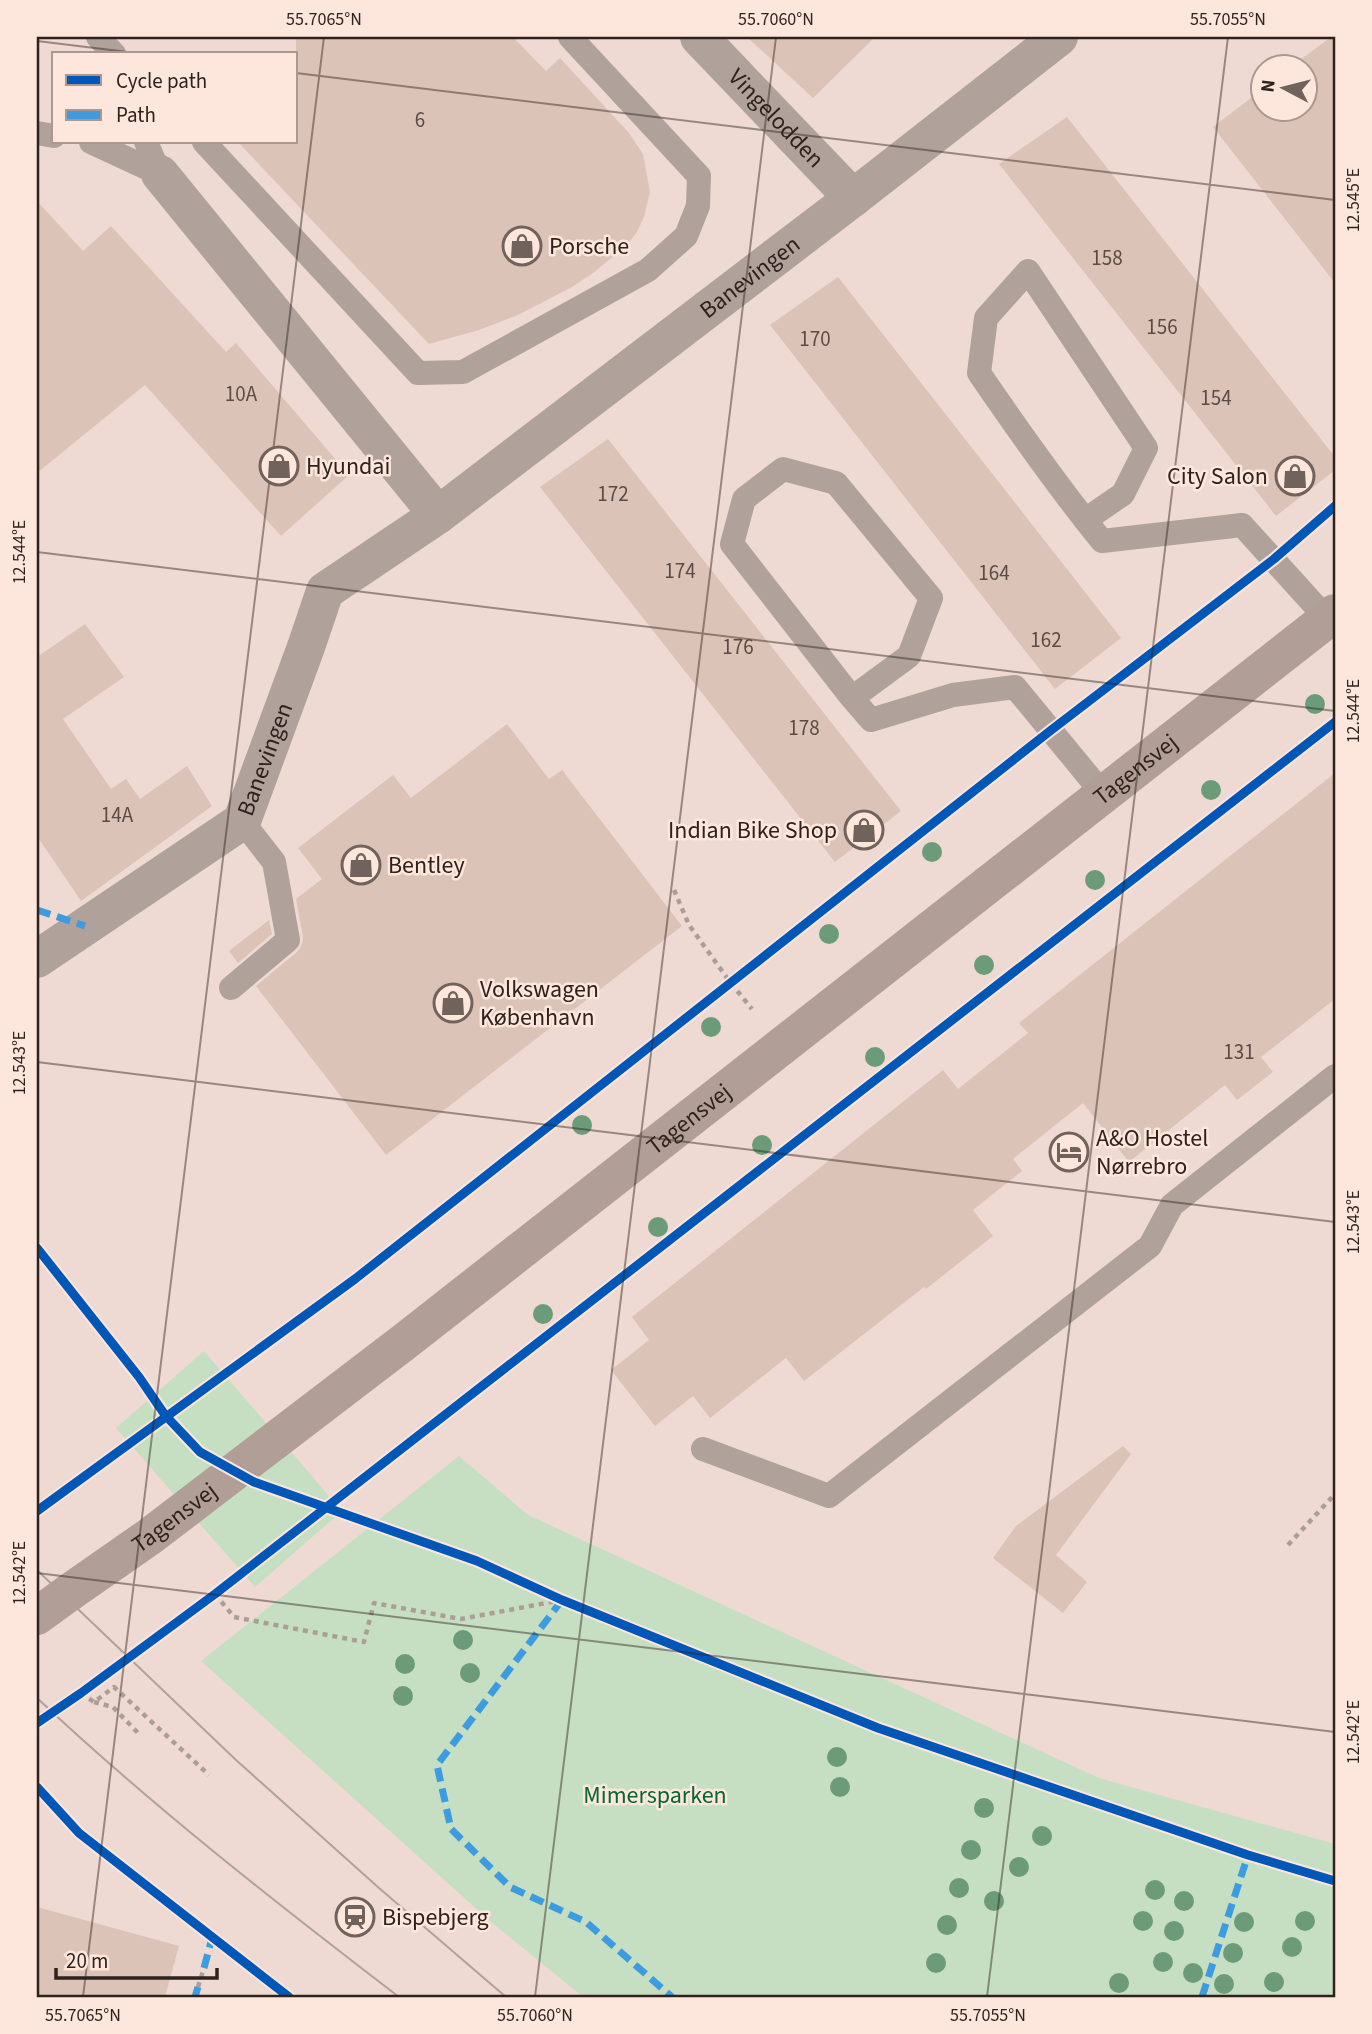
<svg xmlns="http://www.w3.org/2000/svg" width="1372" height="2034" viewBox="0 0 1372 2034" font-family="'Source Sans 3',sans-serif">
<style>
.green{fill:#c6dfc2}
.building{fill:#dcc3b7}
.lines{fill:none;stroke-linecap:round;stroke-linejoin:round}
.path{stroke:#ab9e96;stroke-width:4.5;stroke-dasharray:5 5;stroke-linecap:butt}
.lane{stroke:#b0a19b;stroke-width:24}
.street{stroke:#b0a19b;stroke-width:38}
.secondary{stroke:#b19e97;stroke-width:38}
.tram{stroke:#afa29b;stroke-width:2}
.secondary-bridge{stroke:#b19e97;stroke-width:38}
.quiet{stroke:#3d9cdf;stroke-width:7;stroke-dasharray:14 7;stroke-linecap:butt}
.cycleway-casing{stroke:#fde7dd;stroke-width:13}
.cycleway{stroke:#0057b8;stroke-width:9}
.tree{fill:#6c9b7a}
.ticks{fill:none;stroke:#2f221c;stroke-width:2;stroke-opacity:0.45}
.labels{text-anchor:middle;stroke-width:5;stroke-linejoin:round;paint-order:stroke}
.number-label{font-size:21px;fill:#5b4b44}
.street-label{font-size:24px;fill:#2f221c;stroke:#fde7dd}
.poi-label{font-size:24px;fill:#2f221c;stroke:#fde7dd;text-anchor:start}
.park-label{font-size:24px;fill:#026732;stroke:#fde7dd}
.neatline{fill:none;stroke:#2f221c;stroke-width:2.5}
.ticks-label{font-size:18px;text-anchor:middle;fill:#2f221c}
</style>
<rect width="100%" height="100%" fill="#eedad2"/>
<!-- green -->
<path class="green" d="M204 1351 342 1511 255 1587 116 1428Z
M459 1456 528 1515 1099 1778 1335 1844V1997H583L491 1922 201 1661Z"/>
<!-- building -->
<path class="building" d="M296 37H513L546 71 560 58 629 133 643 154 650 192 644 217 637 232 626 246 593 273 572 287 518 315 479 330 429 344 238 142H296Z
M747 37H875L813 98Z
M1331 37H1335V283L1213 127 1264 88V108H1306V66H1292Z
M1067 117 1335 457V470L1276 516 999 164Z
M37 201 83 251 111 226 226 352 236 343 349 475 281 536 145 385 37 473Z
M838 277 1121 638 1055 689 770 325Z
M608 439 901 811 835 862 540 487Z
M85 624 124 677 63 719 111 789 126 779 140 799 187 766 212 806 81 901 37 836V657Z
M507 724 549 779 562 770 682 926 386 1155 256 986 298 951 302 944 303 937 296 899 322 879 298 848 393 775 411 798Z
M1335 773V999L1261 1057 1273 1072 1237 1100 1225 1085 1129 1162 1083 1103 1013 1159 1022 1171 973 1210 993 1236 926 1289 924 1287 804 1381 786 1358 710 1418 693 1396 655 1426 611 1370 649 1340 632 1317 943 1070 958 1089 1028 1033 1019 1023Z
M269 920 272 934 238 963 229 951Z
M1123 1446 1131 1454 1056 1555 1087 1582 1063 1613 993 1558 1016 1526Z
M37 1907 179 1946 165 1997H37Z"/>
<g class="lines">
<!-- path -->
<path class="path" d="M674 890 689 925 730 982 752 1009
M1288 1545 1335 1494
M215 1594 234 1617 364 1642 374 1603 461 1619 562 1600
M81 1693 94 1702 114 1687 209 1775
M94 1702 113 1707 138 1733
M198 1987 204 1968"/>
<!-- lane -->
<path class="lane" d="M98 37 114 54
M37 133 54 136
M91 142 160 174
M146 142 160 174
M204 142 418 373 463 372 648 270 686 236 698 206 699 176 570 37
M1085 520 1123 494 1146 448 1028 271 986 318 979 373C1018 430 1058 487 1102 541L1242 525 1328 620
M852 698 909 656 931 598 836 483 783 469 744 499 732 544 852 698 871 720 953 695 1015 687 1104 795
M231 988 288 940 274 862 242 821
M703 1449 829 1496 1150 1246 1172 1205 1335 1076"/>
<!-- street -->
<g class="street">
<path id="s1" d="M699 37 853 198"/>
<path d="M160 174 438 515"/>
<path id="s2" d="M37 959 242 821 306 647 325 591 438 515 853 198 1059 37"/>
</g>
<!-- secondary -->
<path class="secondary" id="s3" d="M70 1592 149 1537 404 1342 1335 613"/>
<!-- tram -->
<path class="tram" d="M37 1570 236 1760 379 1888 506 1997
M37 1698C151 1805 275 1902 399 1997"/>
<!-- secondary-bridge -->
<path class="secondary-bridge" d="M37 1616 70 1592"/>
<!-- quiet -->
<path class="quiet" d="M37 910 85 926
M562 1600 437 1765 451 1829 510 1887 586 1922 672 1997
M204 1968 212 1938
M195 1997 198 1987
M1202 1997 1248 1855"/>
<defs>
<path id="cycleway" d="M37 1248 139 1377 165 1415 200 1452 254 1482 477 1561 562 1600 878 1728 1248 1855 1335 1881
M37 1511 355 1279 1050 731 1274 559 1335 506
M37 1723 81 1693 215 1594 1335 722
M37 1787 79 1833 289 1997"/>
</defs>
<!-- cycleway casing -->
<use href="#cycleway" class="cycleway-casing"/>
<!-- cycleway -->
<use href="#cycleway" class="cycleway"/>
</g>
<!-- trees -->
<g class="tree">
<circle cx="1315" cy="704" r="10"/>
<circle cx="1211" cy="790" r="10"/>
<circle cx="932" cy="852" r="10"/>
<circle cx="1095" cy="880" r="10"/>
<circle cx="829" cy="934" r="10"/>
<circle cx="984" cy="965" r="10"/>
<circle cx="711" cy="1027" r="10"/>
<circle cx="875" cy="1057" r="10"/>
<circle cx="582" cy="1125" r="10"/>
<circle cx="762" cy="1145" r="10"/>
<circle cx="658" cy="1227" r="10"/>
<circle cx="543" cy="1314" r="10"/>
<circle cx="463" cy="1640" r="10"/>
<circle cx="405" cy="1664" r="10"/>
<circle cx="470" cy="1673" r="10"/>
<circle cx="403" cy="1696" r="10"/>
<circle cx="837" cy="1757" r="10"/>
<circle cx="840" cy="1787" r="10"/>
<circle cx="984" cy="1808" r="10"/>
<circle cx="1042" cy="1836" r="10"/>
<circle cx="971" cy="1850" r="10"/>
<circle cx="1019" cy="1867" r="10"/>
<circle cx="959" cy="1888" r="10"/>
<circle cx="1155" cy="1890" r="10"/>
<circle cx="994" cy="1901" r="10"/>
<circle cx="1184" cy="1901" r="10"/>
<circle cx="1143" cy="1921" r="10"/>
<circle cx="1305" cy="1921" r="10"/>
<circle cx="1244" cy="1922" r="10"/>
<circle cx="947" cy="1925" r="10"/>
<circle cx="1174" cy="1931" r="10"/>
<circle cx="1292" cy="1947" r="10"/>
<circle cx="1233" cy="1953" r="10"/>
<circle cx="1163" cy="1962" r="10"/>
<circle cx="936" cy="1963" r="10"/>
<circle cx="1193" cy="1973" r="10"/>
<circle cx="1274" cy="1982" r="10"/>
<circle cx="1119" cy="1983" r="10"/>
<circle cx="1224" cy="1984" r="10"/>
</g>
<!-- ticks -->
<path class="ticks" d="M37 41 144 54M296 73 1335 200M37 552 1335 711M37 1062 1335 1222M37 1573 1335 1732M83 1997 324 37M535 1997 776 37M987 1997 1228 37"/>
<!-- icons -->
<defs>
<symbol id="shop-ring" viewBox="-11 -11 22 22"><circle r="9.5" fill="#fde7dd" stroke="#72625c" stroke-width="1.5"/><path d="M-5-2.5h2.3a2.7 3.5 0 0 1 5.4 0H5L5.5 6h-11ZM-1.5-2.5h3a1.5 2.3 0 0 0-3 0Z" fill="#72625c"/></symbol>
<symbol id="hotel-ring" viewBox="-11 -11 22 22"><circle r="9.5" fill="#fde7dd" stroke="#72625c" stroke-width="1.5"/><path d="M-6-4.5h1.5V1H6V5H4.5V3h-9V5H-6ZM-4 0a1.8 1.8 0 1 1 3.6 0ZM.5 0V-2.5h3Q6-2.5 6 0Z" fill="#72625c"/></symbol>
<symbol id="station-ring" viewBox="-11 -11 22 22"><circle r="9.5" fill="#fde7dd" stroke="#72625c" stroke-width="1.5"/><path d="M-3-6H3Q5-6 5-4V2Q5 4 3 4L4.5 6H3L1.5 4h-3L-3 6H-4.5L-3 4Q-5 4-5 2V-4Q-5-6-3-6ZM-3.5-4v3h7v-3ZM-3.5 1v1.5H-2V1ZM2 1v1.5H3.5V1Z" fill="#72625c"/></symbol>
</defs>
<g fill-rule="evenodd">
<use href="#shop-ring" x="500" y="224" width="44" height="44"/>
<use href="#shop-ring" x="257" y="444" width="44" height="44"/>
<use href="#shop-ring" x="1273" y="454" width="44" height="44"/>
<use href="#shop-ring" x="842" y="808" width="44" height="44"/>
<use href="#shop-ring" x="339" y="843" width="44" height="44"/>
<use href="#shop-ring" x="431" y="981" width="44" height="44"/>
<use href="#hotel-ring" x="1047" y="1130" width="44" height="44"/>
<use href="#station-ring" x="333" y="1895" width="44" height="44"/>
</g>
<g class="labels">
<!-- number labels -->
<g class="number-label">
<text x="420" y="127">6</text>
<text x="1107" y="265">158</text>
<text x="1162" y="334">156</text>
<text x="815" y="346">170</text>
<text x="241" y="401">10A</text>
<text x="1216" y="405">154</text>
<text x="613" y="501">172</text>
<text x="680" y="578">174</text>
<text x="994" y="580">164</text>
<text x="1046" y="647">162</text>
<text x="738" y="654">176</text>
<text x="804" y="735">178</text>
<text x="117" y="822">14A</text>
<text x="1239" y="1059">131</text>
</g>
<!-- street labels -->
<g class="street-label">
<text dy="8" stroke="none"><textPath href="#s1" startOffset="112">Vingelodden</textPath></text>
<text dy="8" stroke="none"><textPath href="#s2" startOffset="1020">Banevingen</textPath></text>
<text dy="8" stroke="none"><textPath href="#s2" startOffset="313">Banevingen</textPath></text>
<text dy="8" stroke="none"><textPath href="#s3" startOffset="1346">Tagensvej</textPath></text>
<text dy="8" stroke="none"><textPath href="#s3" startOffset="779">Tagensvej</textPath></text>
<text dy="8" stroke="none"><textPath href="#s3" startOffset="128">Tagensvej</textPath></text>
</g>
<!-- poi labels -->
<g class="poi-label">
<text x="549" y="254">Porsche</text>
<text x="306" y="474">Hyundai</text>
<text x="1268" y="484" text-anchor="end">City Salon</text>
<text x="837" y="838" text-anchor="end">Indian Bike Shop</text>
<text x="388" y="873">Bentley</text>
<text x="480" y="997">Volkswagen<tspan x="480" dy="28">København</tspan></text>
<text x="1096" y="1146">A&amp;O Hostel<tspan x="1096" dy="28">Nørrebro</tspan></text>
<text x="382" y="1925">Bispebjerg</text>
</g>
<!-- park labels -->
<g class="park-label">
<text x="655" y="1803">Mimersparken</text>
</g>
</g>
<!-- border -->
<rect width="1372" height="2034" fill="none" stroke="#fde7dd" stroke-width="77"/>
<!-- legend -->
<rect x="52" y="52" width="245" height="91" fill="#fde7dd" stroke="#ab9890" stroke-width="2"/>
<rect x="66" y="75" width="35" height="10" fill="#0057b8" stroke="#ab9890" stroke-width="2"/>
<text x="116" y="88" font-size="21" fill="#2f221c">Cycle path</text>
<rect x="66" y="110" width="35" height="10" fill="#3d9cdf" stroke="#ab9890" stroke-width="2"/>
<text x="116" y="122" font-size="21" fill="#2f221c">Path</text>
<!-- north arrow -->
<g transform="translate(1284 88) rotate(277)"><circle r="33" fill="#fde7dd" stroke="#ab9890" stroke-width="2"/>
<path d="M0-5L12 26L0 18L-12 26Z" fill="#72625c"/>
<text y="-10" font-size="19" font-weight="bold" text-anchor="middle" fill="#2f221c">N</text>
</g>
<!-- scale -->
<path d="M56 1968v10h161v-10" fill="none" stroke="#2f221c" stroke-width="3.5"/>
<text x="66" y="1968" font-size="21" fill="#2f221c" stroke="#fde7dd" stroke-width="5" paint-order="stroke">20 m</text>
<rect x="38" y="38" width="1296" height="1958" class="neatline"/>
<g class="ticks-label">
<text x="324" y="25">55.7065°N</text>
<text x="776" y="25">55.7060°N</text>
<text x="1228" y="25">55.7055°N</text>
<text transform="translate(1353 200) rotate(-90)" y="6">12.545°E</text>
<text transform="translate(19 552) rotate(-90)" y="6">12.544°E</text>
<text transform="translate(1353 711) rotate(-90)" y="6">12.544°E</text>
<text transform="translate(19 1063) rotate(-90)" y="6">12.543°E</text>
<text transform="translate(1353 1222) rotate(-90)" y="6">12.543°E</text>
<text transform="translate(19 1573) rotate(-90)" y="6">12.542°E</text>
<text transform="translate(1353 1732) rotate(-90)" y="6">12.542°E</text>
<text x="83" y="2021">55.7065°N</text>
<text x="535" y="2021">55.7060°N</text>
<text x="988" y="2021">55.7055°N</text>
</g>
</svg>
